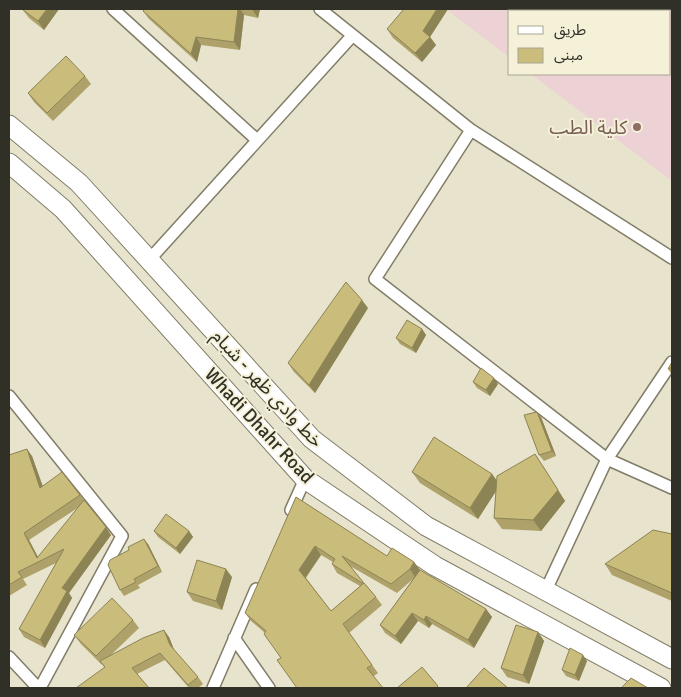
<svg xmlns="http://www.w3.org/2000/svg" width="681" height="697" viewBox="0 0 681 697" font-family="Signika,'Noto Sans Arabic',sans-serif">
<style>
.education{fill:#ecd1d5}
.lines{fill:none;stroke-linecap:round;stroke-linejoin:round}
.minor-casing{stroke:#817d68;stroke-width:14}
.primary-casing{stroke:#817d68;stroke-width:21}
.minor{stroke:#fff;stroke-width:11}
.primary{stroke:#fff;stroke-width:19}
.wall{fill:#aea26a;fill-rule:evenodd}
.shaded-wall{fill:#8d8456}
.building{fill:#cabc7b;stroke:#8d8456}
.education-dot{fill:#8d6e63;stroke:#f5f1d9;stroke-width:2}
.labels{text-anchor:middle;stroke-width:4;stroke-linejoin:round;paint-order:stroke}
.education-label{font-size:19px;fill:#785e54;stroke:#f5f1d9;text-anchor:end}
.street-label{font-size:19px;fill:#313027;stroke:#f5f1d9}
</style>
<rect width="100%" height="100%" fill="#e8e3cc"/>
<!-- education -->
<path class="education" d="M446 9H672V181L531 74H670V11H510V58Z"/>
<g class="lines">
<defs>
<path id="minor" d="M113 9 257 140
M320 9 471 130 672 258
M471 130 375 279 607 459 672 488
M150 259 352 36
M9 396 122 536 40 688
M291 510 305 479
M546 590 607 459 672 362
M234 638 269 688
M9 657 38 688
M213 688 256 589"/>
<path id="primary" d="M9 125 79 183 312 439 426 526 672 659
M9 163 63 209 305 479 435 566 661 688"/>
</defs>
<!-- minor casing -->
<use href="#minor" class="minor-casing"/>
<!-- primary casing -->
<use href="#primary" class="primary-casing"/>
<!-- minor -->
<use href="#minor" class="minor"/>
<!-- primary -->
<use href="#primary" class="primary"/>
</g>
<!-- wall -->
<path class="wall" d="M59 9 44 30 29 18 23 10Z
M145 9H260L258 18 244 15 240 50 201 45 197 62 149 19 143 11Z
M402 9H448L430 37 436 45 422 62 393 38 387 29 403 10Z
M85 76 91 84 53 121 34 102 28 93Z
M368 308 315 393 294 372 288 363Z
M422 329 426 335 416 353 400 344 396 338Z
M672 362V375L668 369Z
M473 382 498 384 490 396 477 388Z
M541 417 556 456 544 461 539 455Z
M9 455 32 456 42 486 80 495 111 535 69 593 72 598 45 648 24 637 19 629 56 563 23 579 27 585 9 596ZM79 507 38 557 29 540Z
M543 466 565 501 541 531 502 529 494 518 496 491 478 519 420 483 412 472 492 474 497 481Z
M296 497 387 556 414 562 420 570 486 609 492 617 474 648 432 624 429 628 418 621 401 644 385 633 380 625 413 579 397 593 350 566 376 597 382 605 349 633 378 673 374 676 281 658 265 633 251 621 245 613ZM321 555 333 562 332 564 337 573 360 586 331 611 306 578Z
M154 531H189L193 537 180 554 158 537Z
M672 534V601L612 575 605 564Z
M148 544 162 572 138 585 140 588 124 596 120 590Z
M232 577 222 610 193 601 187 592Z
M133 620 139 628 111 655 169 637 174 650 198 677 203 684 198 688H189L165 660 137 674 104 667 102 664V665L81 644 74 635Z
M538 632 544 641 529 684 507 677 501 668Z
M587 661 579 681 566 676 562 670Z"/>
<!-- shaded-wall -->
<path class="shaded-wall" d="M47 9H59L44 30 38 21Z
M238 9H240L244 15 240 50 234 42Z
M252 9H260L258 18Z
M437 9H448L430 37 436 45 422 62 415 53 423 31Z
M196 37 201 45 197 62 191 54Z
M362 300 368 308 315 393 309 385Z
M422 329 426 335 416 353 412 348Z
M494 378 498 384 490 396 486 390Z
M537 412 541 417 556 456 552 451Z
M27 449 32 456 46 495 40 488Z
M535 454 565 501 541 531 533 520Z
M492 474 500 485 478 519 470 508Z
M106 527 111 535 69 593 72 598 45 648 40 640 62 588Z
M189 531 193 537 180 554 176 548Z
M24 533 29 540 40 561H39Z
M144 539 148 544 162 572 158 566Z
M315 546 321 555 305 578 299 570Z
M414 562 420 570 415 577 410 569Z
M226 569 232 577 222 610 216 601Z
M486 609 492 617 474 648 468 640Z
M412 613 418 621 401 644 395 636Z
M426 616 432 624 429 628 424 620Z
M164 630 169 637 175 652 170 645Z
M538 632 544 641 529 684 523 675Z
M583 655 587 661 579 681 575 675Z"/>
<!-- building -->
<path class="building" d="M24 9H47L38 21 23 10Z
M145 9H238L234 42 196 37 191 54 143 11Z
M404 9H437L423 31 430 37 415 53 387 29Z
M66 56 85 76 47 113 28 93Z
M346 282 362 300 309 385 288 363Z
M407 320 422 329 412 348 396 338Z
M672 362V367L668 369Z
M481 368 494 378 486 390 473 382Z
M537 412 552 451 539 455 524 415Z
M434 437 492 474 470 508 412 472Z
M27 449 40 488 62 472 80 495 24 533 37 558 84 500 106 527 62 588 67 591 40 640 19 629 64 549 18 572 22 577 9 585V455Z
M535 454 558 490 533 520 494 518 497 476Z
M296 497 387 556 392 548 414 562 410 569 391 584 342 556 363 582 362 583 332 564 335 559 315 546 299 570 331 611 364 583 376 597 343 624 372 665 367 668 383 688H297L277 660 281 658 264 634 266 631 245 613Z
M166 514 189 531 176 548 154 531Z
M653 530 672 534V593L605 564Z
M144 539 158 566 134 579 136 582 120 590 108 565 110 560 129 550 128 547Z
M197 560 226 569 216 601 187 592Z
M420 570 486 609 468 640 426 616 424 620 412 613 395 636 380 625Z
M112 598 133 620 96 656 74 635Z
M516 625 538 632 523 675 501 668Z
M164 630 170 645 198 677 188 685 160 653 132 668 149 688H76L105 667 100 661 143 638Z
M570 648 583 655 575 675 562 670Z
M422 667 438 686 436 688H397Z
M484 668 508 688H466Z
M631 678 648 688H621Z"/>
<!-- markers -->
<circle class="education-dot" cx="637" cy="127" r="5"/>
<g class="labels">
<!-- education labels -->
<g class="education-label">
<text x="627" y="134">كلية الطب</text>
</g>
<!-- street labels -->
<g class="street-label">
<text transform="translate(268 388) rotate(47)" y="7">خط وادي ظهر - شبام</text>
<text transform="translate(260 425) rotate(47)" y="7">Whadi Dhahr Road</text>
</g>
</g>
<!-- border -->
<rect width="681" height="697" fill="none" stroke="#313027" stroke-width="20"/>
<!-- legend -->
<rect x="508" y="10" width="162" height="65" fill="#f5f1d9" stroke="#a7a492"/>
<rect x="518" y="26" width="25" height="8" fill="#ffffff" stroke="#a7a492"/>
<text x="554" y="35" font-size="15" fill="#313027">طريق</text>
<rect x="518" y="48" width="25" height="15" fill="#cabc7b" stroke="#a7a492"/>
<text x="554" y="60" font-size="15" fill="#313027">مبنى</text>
</svg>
